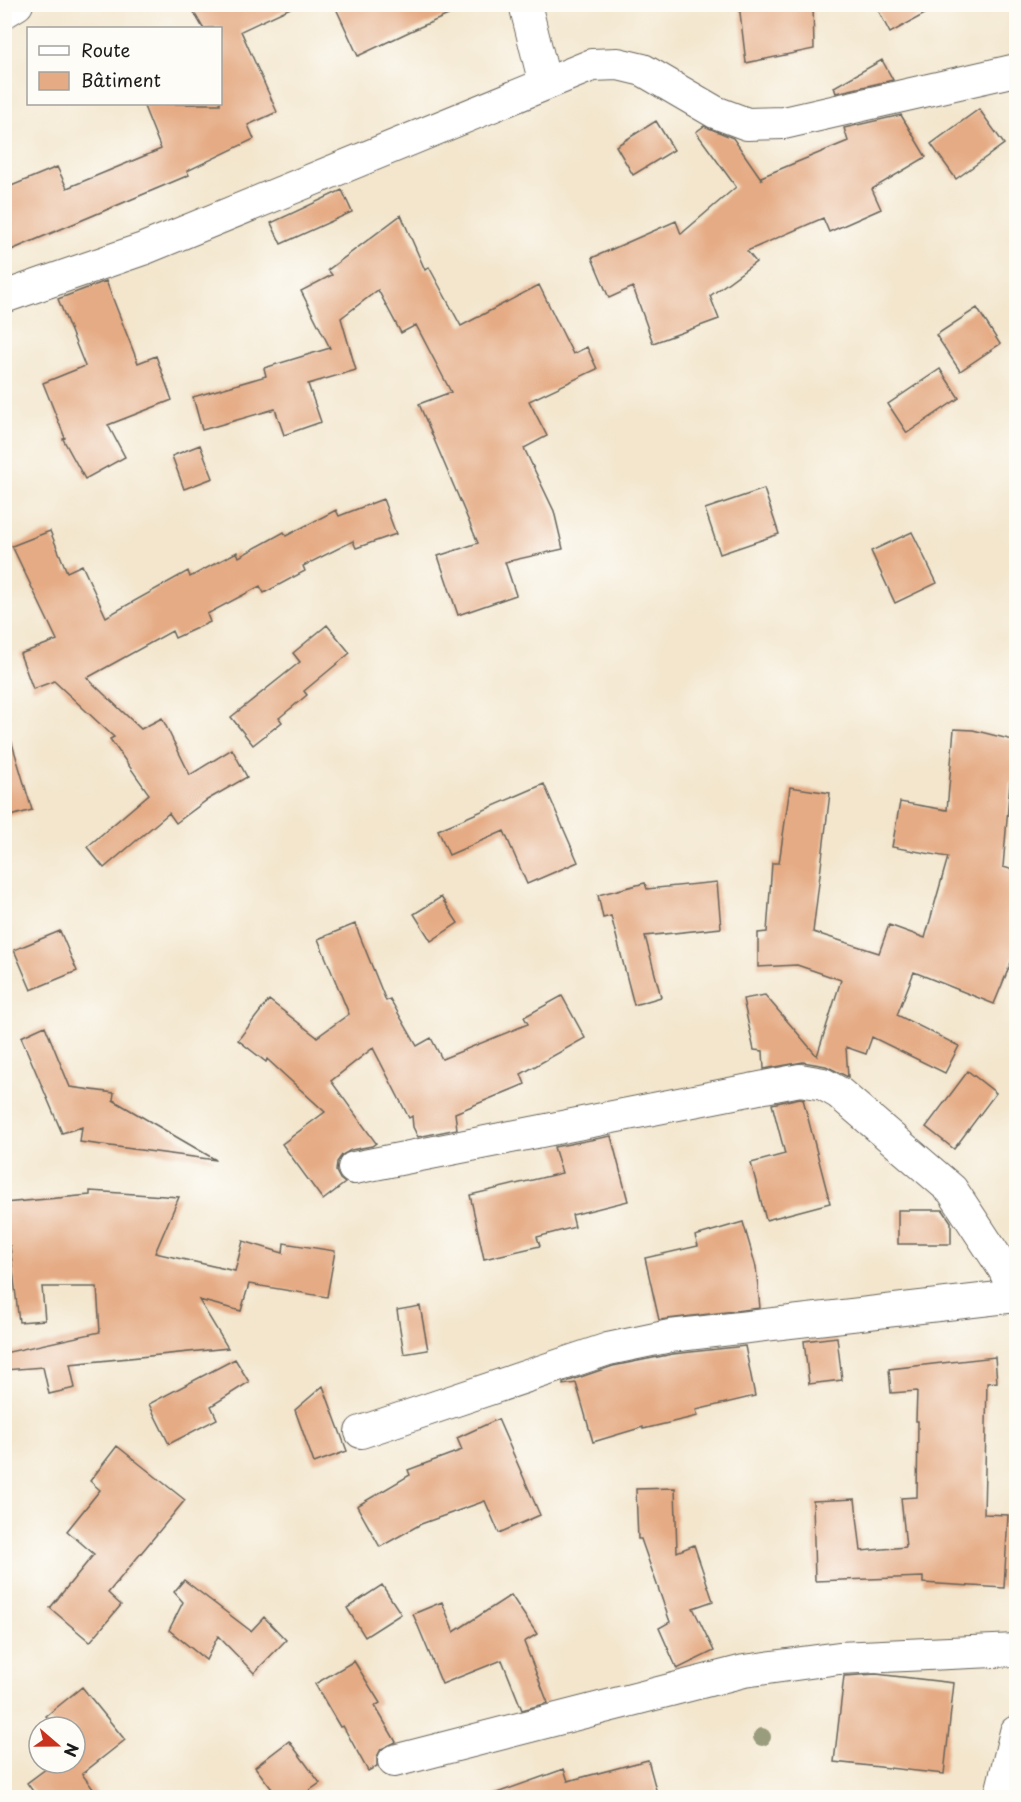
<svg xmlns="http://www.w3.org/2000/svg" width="1021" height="1802" viewBox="0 0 1021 1802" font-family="'Playpen Sans',sans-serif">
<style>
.building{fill:#e5ab84}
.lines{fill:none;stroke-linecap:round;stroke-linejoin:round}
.minor-casing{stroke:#67635a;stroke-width:34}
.minor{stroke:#fff;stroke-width:32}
.tree{fill:#9a9c7e}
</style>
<rect width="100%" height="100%" fill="#fdfcf7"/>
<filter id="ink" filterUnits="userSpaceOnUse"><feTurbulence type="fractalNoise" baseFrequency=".0167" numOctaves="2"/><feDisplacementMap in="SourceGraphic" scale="12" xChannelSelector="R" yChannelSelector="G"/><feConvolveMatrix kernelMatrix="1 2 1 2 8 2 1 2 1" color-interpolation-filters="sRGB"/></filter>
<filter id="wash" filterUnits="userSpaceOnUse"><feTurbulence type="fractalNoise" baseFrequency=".008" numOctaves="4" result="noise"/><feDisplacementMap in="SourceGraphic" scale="24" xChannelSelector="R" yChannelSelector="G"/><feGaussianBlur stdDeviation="1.35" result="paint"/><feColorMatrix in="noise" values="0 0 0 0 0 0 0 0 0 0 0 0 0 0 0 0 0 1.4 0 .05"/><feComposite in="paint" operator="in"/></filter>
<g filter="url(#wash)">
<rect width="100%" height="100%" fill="#f3e6cd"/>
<g id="blocks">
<!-- building -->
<path class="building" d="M189 4H299L241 31 277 112 248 125 254 139 187 171 189 175 4 253V189L57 167 67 188 161 149 143 104H220V28H203Z
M334 4H472V5L413 30 358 56Z
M739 4H813L814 49 746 63Z
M875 4H943L890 33Z
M882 60 893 80 836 93 834 87Z
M979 109 1004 144 956 179 931 144Z
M901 115 926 157 872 189 881 209 829 232 823 218 747 251 756 262 710 296 719 319 653 343 633 287 609 298 592 258 676 221 681 234 736 187 696 132 704 126 733 138 762 180 761 177 848 141 844 128Z
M656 121 674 150 633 175 616 146Z
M342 190 352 212 281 244 271 223Z
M401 215 425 270 429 267 461 326 539 285 573 354 587 347 597 369 529 401 547 436 524 448 554 511 563 549 505 562 516 595 458 615 438 556 478 543 419 404 451 392 416 325 401 333 378 290 341 318 356 370 308 384 321 422 284 435 275 409 202 430 193 397 266 376 264 368 330 348 301 291 332 275 328 270Z
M106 281 138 363 156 356 172 400 108 425 125 457 85 479 63 439 65 438 43 383 85 366 58 299Z
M977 308 1000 344 960 371 936 335Z
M940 369 959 398 907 433 888 404Z
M200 445 213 478 184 489 172 456Z
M764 489 779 534 720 554 705 509Z
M383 499 396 534 356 548 353 541 303 566 305 571 264 593 260 586 207 614 210 622 175 638 172 631 87 678 141 729 162 718 190 775 232 749 247 777 207 800 176 823 169 813 104 868 87 847 149 794 110 739 114 737 54 681 33 689 20 654 57 640 12 546 50 531 67 572 82 565 106 617 188 571 190 577 237 552 239 557 284 532 286 536 336 510 339 516Z
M912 532 937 583 895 603 871 551Z
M327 625 350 653 304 691 307 695 279 718 282 722 253 745 231 717 300 662 293 653Z
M954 729 973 730 1017 741V785L1010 783 1003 867 1017 871V948L994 1004 914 972 897 1015 959 1046 945 1073 872 1037 866 1054 846 1047 848 1077 826 1066 803 1062 764 1069 763 1051 754 1050 743 999 765 995 817 1056 841 980 797 965 758 967V933L767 932 772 863H779L790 787 830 793 813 932 879 953 889 925 925 938 948 857 892 847 900 802 947 810Z
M11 740 32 810 4 818V741Z
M544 784 578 862 527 884 504 831 449 855 438 830Z
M717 882 721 928 645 936 661 997 634 1005 611 916 603 918 598 895 645 883 647 889Z
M441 897 458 923 431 941 414 914Z
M355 924 386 1001 390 999 417 1046 431 1038 442 1059 528 1024 524 1017 562 996 585 1038 521 1074 525 1084 455 1113 457 1129 418 1137 413 1127 412 1116 409 1118 373 1048 331 1081 376 1143 372 1146 351 1150 342 1155 337 1162 336 1171 340 1179 345 1183 323 1200 282 1144 325 1112 267 1059 266 1062 238 1040 269 1000 317 1037 349 1014 318 939Z
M60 931 77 971 31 990 14 950Z
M45 1026 70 1087 114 1093 113 1100 216 1160 80 1142 82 1127 62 1133 21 1037Z
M968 1071 996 1093 954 1149 926 1127Z
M800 1098 805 1099H803L830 1203 766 1220 751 1163 785 1154 772 1104Z
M611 1136 628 1201 572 1215 575 1227 537 1237 540 1246 484 1259 470 1195 562 1173 554 1147Z
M90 1191 179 1197 155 1253 235 1271 243 1241 283 1253 284 1243 335 1251 327 1297 249 1284 241 1311 199 1300 228 1348 70 1364 75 1388 49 1394 43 1367 4 1370V1353L100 1332 97 1287H42L45 1320 19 1322 10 1246H7L4 1203 90 1195Z
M898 1210H943L951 1222V1244H898Z
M743 1222 756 1267 760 1308 659 1320 645 1258 698 1246 695 1236Z
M420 1306 428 1350 404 1354 397 1310Z
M837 1337 842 1380 809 1384 804 1341Z
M745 1346 755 1396 696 1410 698 1416 643 1429V1427L593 1442 576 1383 563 1385V1383L613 1366 673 1354Z
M995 1357 997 1382 987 1383 984 1514 1008 1515 1004 1588 923 1583V1577L815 1581 813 1501 855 1499 861 1551 906 1547 901 1498 917 1497 918 1421H916L917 1391 891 1393 889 1369Z
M235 1359 249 1382 211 1406 217 1419 169 1444 149 1404Z
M323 1386 347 1451 314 1463 295 1410Z
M498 1419 540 1515 499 1533 485 1501 421 1524 380 1547 357 1506 410 1475 408 1470 462 1450 457 1438Z
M117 1446 185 1500 108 1593 121 1605 90 1642 50 1608 94 1554 67 1531 100 1490 90 1481Z
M675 1488 677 1552 694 1545 713 1601 693 1608 714 1651 677 1669 659 1628 670 1622 641 1539H638L636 1489Z
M184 1580 251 1631 264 1617 286 1640 254 1673 218 1636 206 1660 169 1630 183 1602 174 1592Z
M382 1585 401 1614 365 1637 347 1608Z
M511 1595 537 1634 524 1642 548 1703 522 1710 502 1660 442 1684 413 1614 442 1602 454 1632Z
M354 1661 380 1703 375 1706 396 1742 381 1749 377 1757V1766L368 1771 343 1726 340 1727 315 1684Z
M876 1674 954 1683 944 1774 834 1762 844 1676Z
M82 1687 125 1740 82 1774 99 1797H37L27 1783 54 1763H75V1727H55L46 1716Z
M289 1741 320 1783 300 1797H278L255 1767Z
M648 1760 658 1797H495L494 1794 564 1769 568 1781Z"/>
</g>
</g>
<g filter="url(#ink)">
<use href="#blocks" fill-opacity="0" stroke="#67635a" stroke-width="1.5"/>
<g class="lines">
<defs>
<path id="minor" d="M525 4 545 84
M4 12 17 4
M4 297 143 249 592 65 618 64 643 70 715 112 747 124 784 123 1016 70
M354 1168 800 1080 823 1084 839 1093 952 1190 1004 1269 1016 1295
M361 1432 608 1349 670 1336 1016 1296
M394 1761 744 1671 839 1658 1016 1650
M1000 1798 1016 1732"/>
</defs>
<!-- minor casing -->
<use href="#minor" class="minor-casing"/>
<!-- minor -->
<use href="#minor" class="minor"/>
</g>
<!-- trees -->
<circle class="tree" cx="762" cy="1737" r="9"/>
</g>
<!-- margin -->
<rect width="1021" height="1802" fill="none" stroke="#fdfcf7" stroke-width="24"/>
<!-- legend -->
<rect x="27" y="27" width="195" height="78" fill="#fdfcf7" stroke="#a3a29f" stroke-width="1.5"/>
<rect x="39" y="46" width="30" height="9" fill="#ffffff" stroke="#a3a29f" stroke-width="1.5"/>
<text x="81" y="57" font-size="18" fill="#1c1c1c">Route</text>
<rect x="39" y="72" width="30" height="18" fill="#e5ab84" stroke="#a3a29f" stroke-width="1.5"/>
<text x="81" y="87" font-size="18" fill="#1c1c1c">Bâtiment</text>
<!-- north arrow -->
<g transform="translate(57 1745) rotate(110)"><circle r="28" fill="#fdfcf7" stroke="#a3a29f" stroke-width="1.5"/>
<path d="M0-4.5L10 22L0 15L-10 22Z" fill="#c8321e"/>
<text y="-9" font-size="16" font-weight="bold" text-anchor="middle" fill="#1c1c1c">N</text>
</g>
</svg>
